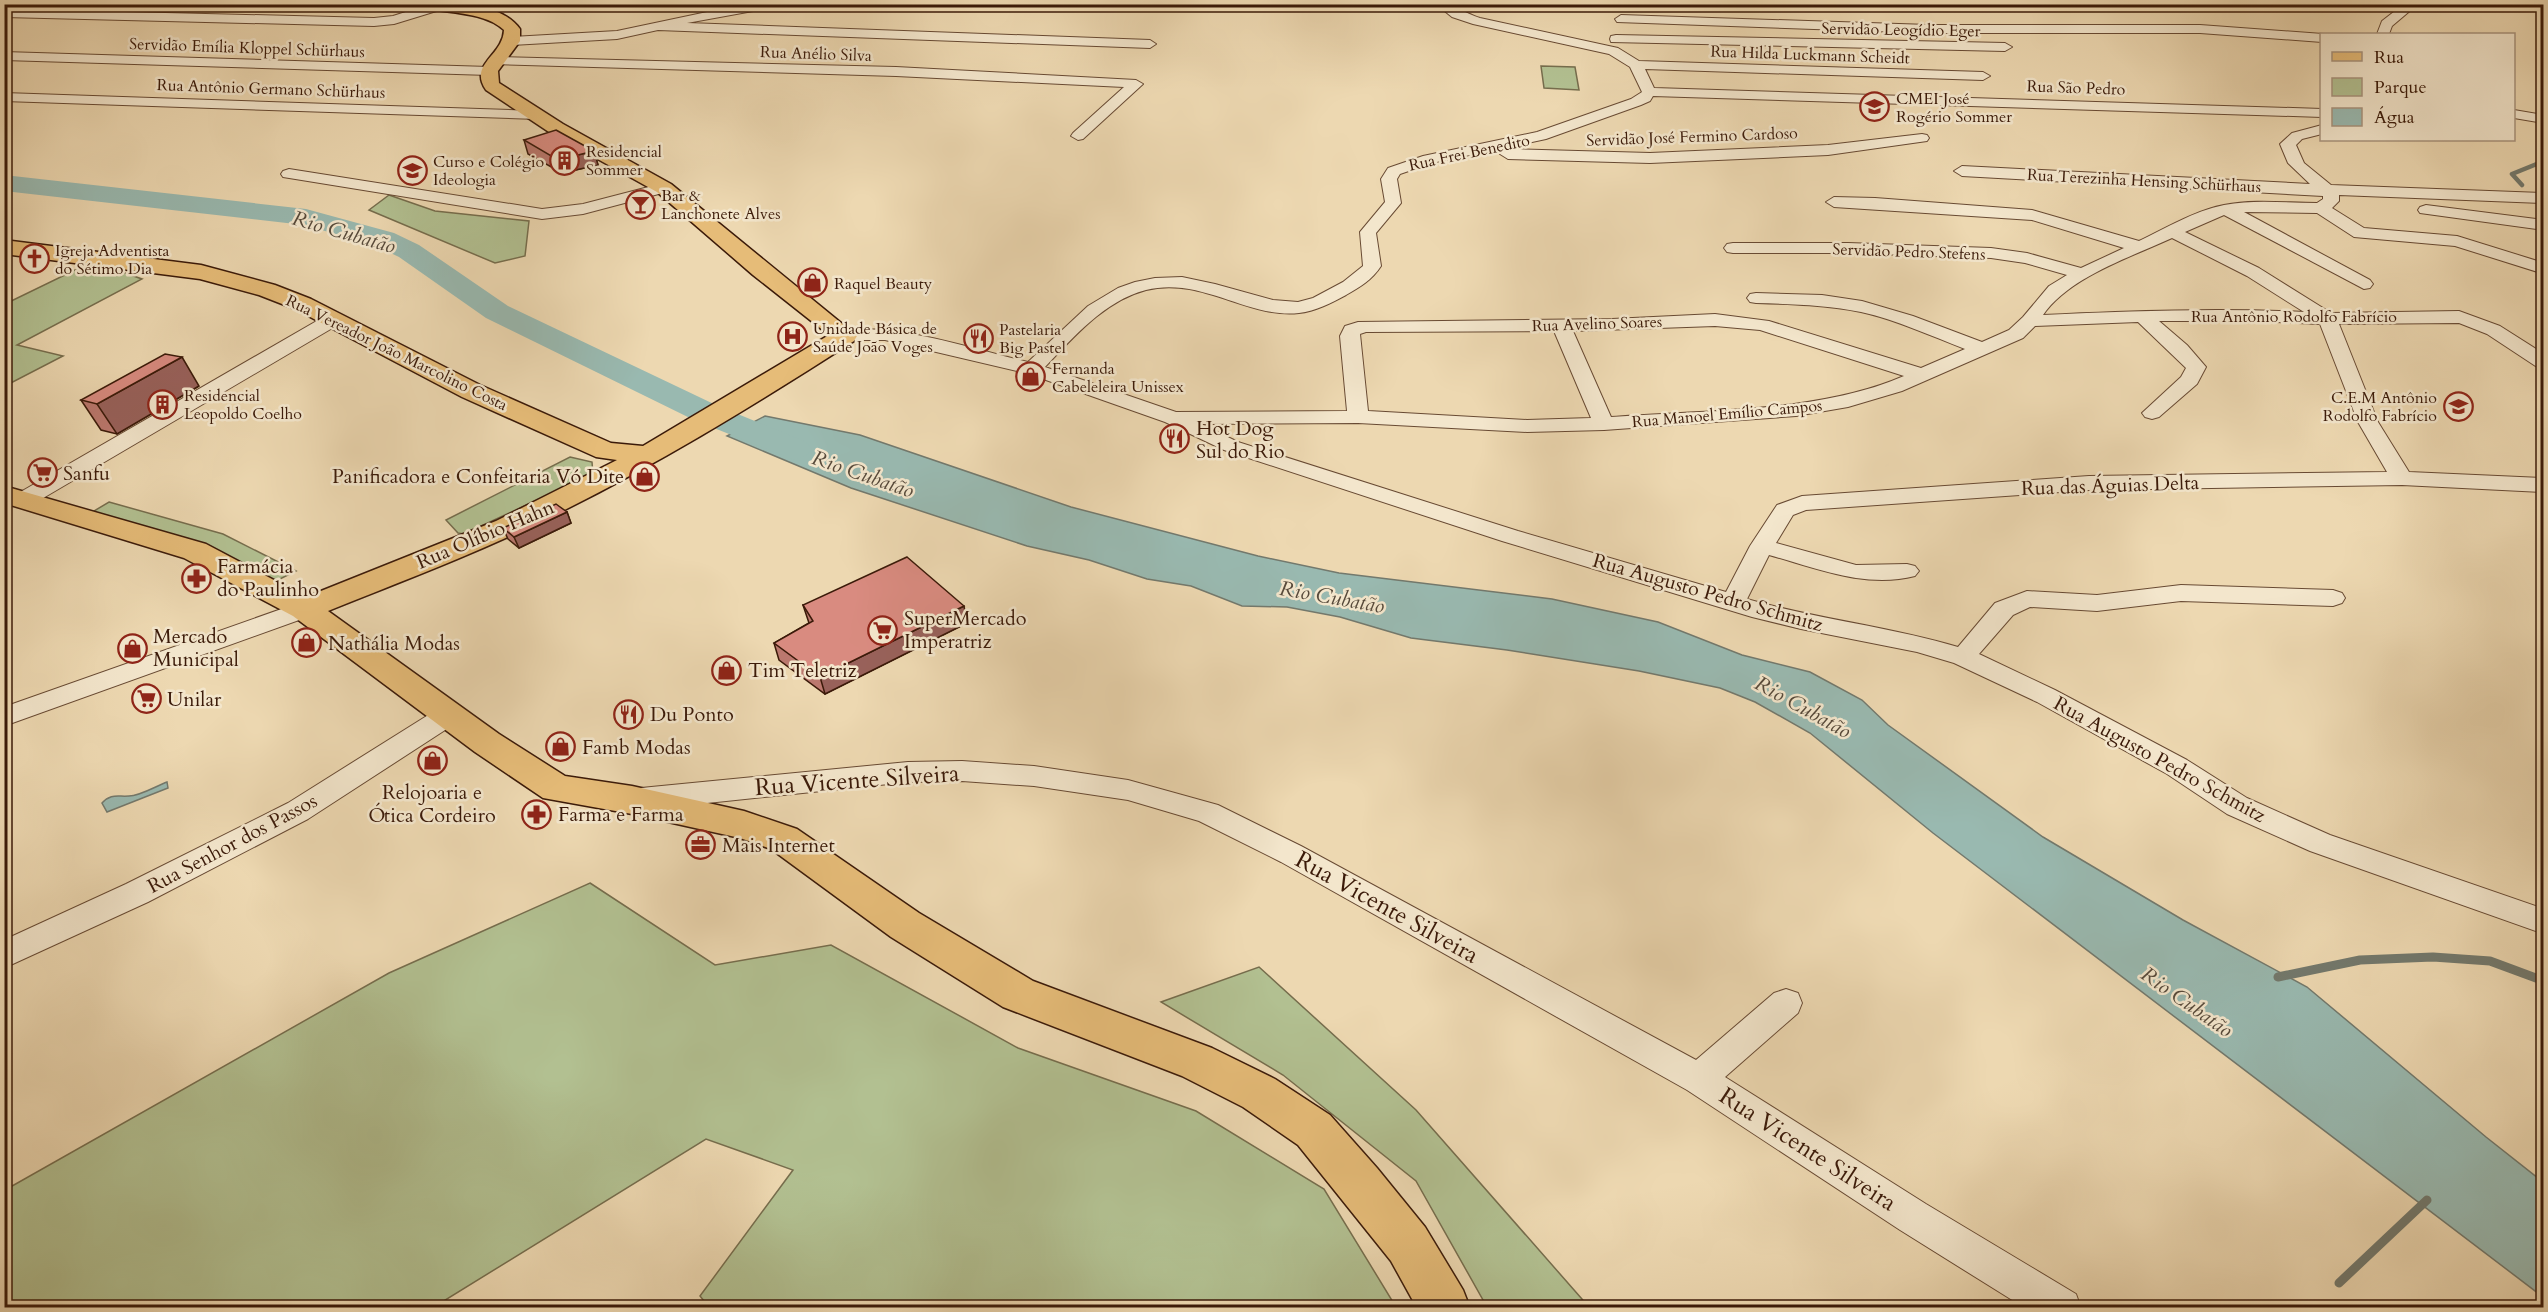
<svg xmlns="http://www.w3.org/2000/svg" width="2548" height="1312" viewBox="0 0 2548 1312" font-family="Cardo,serif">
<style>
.green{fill:#b2c091;stroke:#766d4d;stroke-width:1.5}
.water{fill:#99b9b0;stroke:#73796d;stroke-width:1.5}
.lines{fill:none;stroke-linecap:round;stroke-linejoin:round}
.stream-far1{stroke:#73796d;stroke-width:4.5}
.stream{stroke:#73796d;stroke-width:9}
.river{fill:#99b9b0;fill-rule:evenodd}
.minor-casing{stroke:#684a33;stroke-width:2}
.major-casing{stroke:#3b1a09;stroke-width:3}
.minor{fill:#f3e6cc;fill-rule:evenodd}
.major{fill:#e6bc78;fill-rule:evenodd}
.wall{fill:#bb786e;stroke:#3b1a09;stroke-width:1.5}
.shaded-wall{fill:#98615a;stroke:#3b1a09;stroke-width:1.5}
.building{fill:#d98b80;stroke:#3b1a09;stroke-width:1.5}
.labels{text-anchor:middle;stroke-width:5;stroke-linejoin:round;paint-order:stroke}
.far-street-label{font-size:16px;fill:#3b1a09;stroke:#f3e6cc}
.far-poi-label{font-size:16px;fill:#3b1a09;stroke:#f3e6cc;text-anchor:start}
.poi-label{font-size:20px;fill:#3b1a09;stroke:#f3e6cc;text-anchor:start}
.street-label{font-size:20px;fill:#3b1a09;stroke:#f3e6cc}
.water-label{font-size:21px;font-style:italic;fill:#574a3b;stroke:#f3e6cc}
.near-street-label{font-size:24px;fill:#3b1a09;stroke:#f3e6cc}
</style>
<rect width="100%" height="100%" fill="#edd8b1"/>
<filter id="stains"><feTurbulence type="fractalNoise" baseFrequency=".00333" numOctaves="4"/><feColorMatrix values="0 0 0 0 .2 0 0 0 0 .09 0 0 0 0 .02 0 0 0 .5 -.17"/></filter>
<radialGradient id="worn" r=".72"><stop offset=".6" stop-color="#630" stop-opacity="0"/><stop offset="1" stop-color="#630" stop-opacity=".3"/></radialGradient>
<!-- green -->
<path class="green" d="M1541 66 1575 67 1579 90 1544 88Z
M389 195 435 211 529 221 525 256 495 263 369 210Z
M75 270 122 272 142 279 17 345 63 356 5 386V304Z
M570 457 592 462 593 474 464 534 458 533 446 520Z
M109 502 223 534 296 571 272 583 89 514Z
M590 883 715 965 831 945 1018 1048 1196 1111 1324 1189 1396 1307H709L700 1296 793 1170 706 1139 434 1307H5V1190L389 973Z
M1259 967 1416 1110 1589 1307H1487L1416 1181 1283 1075 1161 1002Z"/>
<!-- water -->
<path class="water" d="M765 416 860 435 1071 507 1258 556 1339 573 1552 599 1658 622 1742 655 1810 672 1862 700 1888 725 2043 837 2183 920 2307 987 2486 1137 2543 1182V1297L1933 833 1810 733 1755 702 1720 688 1639 671 1507 650 1411 638 1340 617 1287 607 1242 606 1191 586 1147 579 1089 560 1027 546 851 488 727 436Z
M167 782 168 788 107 812 102 803C111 793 118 797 129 796 140 796 156 786 167 782Z"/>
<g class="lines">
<!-- stream-far1 -->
<path class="stream-far1" d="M2522 185 2512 174 2544 161"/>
<!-- stream -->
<path class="stream" d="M2278 977 2360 960 2433 957 2490 961 2544 981
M2339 1283 2427 1200"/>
<!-- river -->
<path class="river" d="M4 175 306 209 394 233 419 245 508 306 718 406 806 442 812 449 806 456 794 460 694 420 486 318 399 257 374 245 304 225 4 191Z"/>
<defs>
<path id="minor" d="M431 4 445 6 443 9 394 24 374 26 4 17V9L374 18 393 16Z
M745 4H776L770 8 687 23 1150 40 1156 44 1150 48 658 30 617 39 512 45 506 41 512 37 617 31Z
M1436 4C1452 4 1465 13 1480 18L1618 48 1639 61 1983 72 1990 76 1983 80 1645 69 1654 88 2322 109V117L1653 96 1650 101 1641 105 1546 139 1432 163 1400 174 1397 179 1401 203 1376 233 1381 266C1372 280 1360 287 1346 295 1331 303 1316 311 1299 313 1249 319 1201 276 1146 290 1104 301 1074 337 1045 367L1176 412 1347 411 1340 336 1345 326 1358 322 1612 319 1715 314 1769 321 1921 368 1965 349C1931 336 1897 320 1861 312 1827 305 1791 304 1756 303L1750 302 1747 298 1750 294 1756 293 1822 295 1862 301 1913 316 1982 342 2009 330 2023 317 2049 286 2067 275 2025 263 1991 258 1848 253H1733L1727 252 1724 248 1727 244 1733 243H1848L1991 248 2027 253 2081 268 2124 248 2032 220 1834 207 1826 202 1834 197 1875 198 2032 210 2139 241C2166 228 2194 211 2224 205 2255 199 2286 203 2317 203L2323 199V196L1962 176 1954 171 1962 166 2310 184 2288 163 2280 144 2292 133 2322 125V134L2302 139 2296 145 2304 163 2331 185 2544 193V203L2339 195V201L2332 208 2364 228 2457 236 2544 263V274L2455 246 2354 237 2317 213 2244 212 2370 280 2373 284 2370 288 2364 289 2224 215 2185 232 2259 268 2331 313 2459 311 2500 326 2544 354V369L2537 367 2487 334 2459 323 2339 324 2378 422 2409 472 2544 478V492L2402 485 2089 490 1806 510 1793 515 1776 543 1856 565 1907 564 1915 566 1919 571 1915 576C1866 589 1816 568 1769 555L1747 599C1816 619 1888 626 1958 647L1995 603 2027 591 2097 595 2181 585 2333 590 2342 593 2345 598 2342 603 2333 606 2181 601 2097 611 2030 607 2013 615 1979 654 2055 690 2187 760 2247 798 2330 835 2544 909V934L2310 851 2227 814 2167 774 2037 702 1954 663 1917 652 1801 629 1752 617 1502 541 1224 450 1165 422 1026 373 885 340H838L836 336 838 332C888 320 976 350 1028 362L1088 306 1118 288 1135 282 1155 278 1182 277 1215 284 1273 300 1298 302 1313 298 1343 282 1363 266 1360 232 1385 202 1381 179 1388 168 1423 156 1537 132 1631 99 1642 92 1630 67 1609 54 1473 24 1452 17ZM2172 238 2247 276 2304 312C2217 308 2130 311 2043 315 2069 277 2131 257 2172 238ZM2159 321H2251L2320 324 2358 422 2387 472 2089 476 1802 496 1777 505 1750 546 1726 592 1518 531 1238 442 1201 424 1358 423 1527 432 1604 430 1796 416 1848 407 1902 391 2023 338 2035 326 2138 322 2186 368 2181 377 2142 413 2145 417 2152 419 2159 417 2197 384 2206 367 2187 345ZM1715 326 1760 330 1904 376C1819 413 1704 410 1611 417L1573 331ZM1554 331 1591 418 1527 420 1368 411 1360 334 1366 332Z
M2404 4H2418L2392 26 2389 34H2377L2382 21Z
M1621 15 1929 25H2200L2323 34H2322V42L2200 33H1929L1617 22 1615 19Z
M1616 35 2005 43 2012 47 2005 51 1611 42 1610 39 1611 36Z
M4 52 489 67 496 71 489 75 4 60Z
M495 57 896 67 1136 80 1143 84 1083 139 1078 140 1071 136 1073 133 1124 87 896 76 490 64 488 61 490 58Z
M4 93 537 111 544 115 537 119 4 101Z
M2514 110 2544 115V123L2514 118Z
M1922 134 1927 135 1929 138 1927 141 1828 155 1650 163 1508 159 1500 154 1508 149 1650 153 1828 145Z
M289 169 542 209 583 204 664 183 672 188 670 191 583 214 542 219 283 177 281 174 283 171Z
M2426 205 2544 220V230L2420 213 2418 210 2420 207Z
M334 313 341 315 343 319 341 323 33 504 25 506 17 504 14 499 17 494 327 315Z
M304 601 313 603 316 609 313 615 4 726V707Z
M450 705 459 707 463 714 459 721 308 819 148 902 4 968V940L126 884 288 803 441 707Z
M962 761 1034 766 1128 780 1218 805 1301 846 1696 1060 1774 993 1786 989 1798 993 1802 1003 1798 1013 1725 1077 1926 1204 2076 1294 2081 1308H2025L1900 1230 1687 1090 1281 862 1199 821 1128 800 1034 786 962 781 908 782 641 810 631 806 627 799 631 792 641 788 908 762Z"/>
<path id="major" d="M421 4C452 4 500 1 520 29V41L498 71 499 83 563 124 671 184 857 336 854 341C753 406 650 469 542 521 472 555 400 582 328 611L499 734 565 776 632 786 744 811 797 829 919 913 1033 981 1212 1048 1275 1079 1330 1115 1377 1168 1425 1227 1463 1290 1470 1308H1417L1391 1261 1298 1145 1243 1107 1182 1076 1003 1007 891 937 771 849 740 838 632 814 543 798 475 752 293 616 184 558 4 503V486L206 544 306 597 496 521 617 460 596 457 462 397 295 309 259 295 200 279 4 254V240L201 265 275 285 311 299 480 385 611 443 643 446 829 335 753 275 657 192 549 132 486 90C468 64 503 56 504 30 486 13 453 13 429 9Z"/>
</defs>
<!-- minor casing -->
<use href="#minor" class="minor-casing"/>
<!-- major casing -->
<use href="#major" class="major-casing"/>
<!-- minor -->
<use href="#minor" class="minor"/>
<!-- major -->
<use href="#major" class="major"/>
</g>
<!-- wall -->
<path class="wall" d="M524 140 594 151 598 165 562 173 528 154Z
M199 386 117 434 101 430 81 400Z
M567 512 571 523 519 548 508 539 503 528Z
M803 605 967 623 825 694 779 660 774 643 809 623Z"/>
<!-- shaded-wall -->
<path class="shaded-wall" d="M594 151 598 165 562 173 558 160Z
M182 357 199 386 117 434 97 404Z
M567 512 571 523 519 548 514 537Z
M964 606 967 623 825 694 820 677Z"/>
<!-- building -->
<path class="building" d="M556 130 594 151 558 160 524 140Z
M165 354 182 357 97 404 81 400Z
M556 504 567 512 514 537 503 528Z
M907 557 964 606 820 677 774 643 813 621 803 605Z"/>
<!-- icons -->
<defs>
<symbol id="school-ring" viewBox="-11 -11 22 22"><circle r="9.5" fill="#f3e6cc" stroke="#8f2418" stroke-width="1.5"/><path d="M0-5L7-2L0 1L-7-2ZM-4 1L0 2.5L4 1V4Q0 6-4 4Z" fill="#8f2418"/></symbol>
<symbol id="building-ring" viewBox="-11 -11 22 22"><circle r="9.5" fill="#f3e6cc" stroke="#8f2418" stroke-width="1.5"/><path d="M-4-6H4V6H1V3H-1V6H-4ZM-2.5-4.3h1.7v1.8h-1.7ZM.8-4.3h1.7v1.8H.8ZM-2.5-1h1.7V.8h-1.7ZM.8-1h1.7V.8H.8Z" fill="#8f2418"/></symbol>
<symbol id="bar-ring" viewBox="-11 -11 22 22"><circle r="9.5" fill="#f3e6cc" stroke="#8f2418" stroke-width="1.5"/><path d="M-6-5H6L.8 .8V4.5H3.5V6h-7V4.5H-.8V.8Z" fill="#8f2418"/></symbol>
<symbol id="church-ring" viewBox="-11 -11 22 22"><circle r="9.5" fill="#f3e6cc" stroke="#8f2418" stroke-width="1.5"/><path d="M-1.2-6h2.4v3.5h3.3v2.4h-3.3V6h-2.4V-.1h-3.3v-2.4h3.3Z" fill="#8f2418"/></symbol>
<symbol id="shop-ring" viewBox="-11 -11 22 22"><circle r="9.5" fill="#f3e6cc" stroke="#8f2418" stroke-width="1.5"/><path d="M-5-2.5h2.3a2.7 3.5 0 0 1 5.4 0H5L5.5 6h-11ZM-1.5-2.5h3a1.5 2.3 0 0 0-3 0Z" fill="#8f2418"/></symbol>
<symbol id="hospital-ring" viewBox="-11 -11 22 22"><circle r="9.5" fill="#f3e6cc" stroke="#8f2418" stroke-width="1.5"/><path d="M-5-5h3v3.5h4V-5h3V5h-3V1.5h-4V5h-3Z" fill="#8f2418"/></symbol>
<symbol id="restaurant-ring" viewBox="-11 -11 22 22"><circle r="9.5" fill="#f3e6cc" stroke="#8f2418" stroke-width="1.5"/><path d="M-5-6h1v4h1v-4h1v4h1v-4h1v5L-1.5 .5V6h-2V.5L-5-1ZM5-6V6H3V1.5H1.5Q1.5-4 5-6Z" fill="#8f2418"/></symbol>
<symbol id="supermarket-ring" viewBox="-11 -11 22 22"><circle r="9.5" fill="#f3e6cc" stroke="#8f2418" stroke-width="1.5"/><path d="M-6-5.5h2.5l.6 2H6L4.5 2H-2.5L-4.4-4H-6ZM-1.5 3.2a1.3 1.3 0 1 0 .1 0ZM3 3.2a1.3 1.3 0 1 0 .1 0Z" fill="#8f2418"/></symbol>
<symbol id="pharmacy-ring" viewBox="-11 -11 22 22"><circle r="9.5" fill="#f3e6cc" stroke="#8f2418" stroke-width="1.5"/><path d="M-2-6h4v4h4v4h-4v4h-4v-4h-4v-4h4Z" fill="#8f2418"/></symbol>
<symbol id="office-ring" viewBox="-11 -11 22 22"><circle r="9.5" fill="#f3e6cc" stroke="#8f2418" stroke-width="1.5"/><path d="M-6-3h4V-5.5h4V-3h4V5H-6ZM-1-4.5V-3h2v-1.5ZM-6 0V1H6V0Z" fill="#8f2418"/></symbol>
</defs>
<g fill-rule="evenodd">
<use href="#school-ring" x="1858" y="90" width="33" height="33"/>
<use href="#building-ring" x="548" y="144" width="33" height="33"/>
<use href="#school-ring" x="396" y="154" width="33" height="33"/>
<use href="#bar-ring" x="624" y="188" width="33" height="33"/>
<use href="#church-ring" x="18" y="242" width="33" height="33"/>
<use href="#shop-ring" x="796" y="266" width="33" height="33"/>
<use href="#hospital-ring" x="776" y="320" width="33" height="33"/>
<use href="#restaurant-ring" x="962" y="322" width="33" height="33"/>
<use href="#shop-ring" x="1014" y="360" width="33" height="33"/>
<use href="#building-ring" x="146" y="388" width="33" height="33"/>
<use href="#school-ring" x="2442" y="390" width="33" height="33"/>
<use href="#restaurant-ring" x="1158" y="422" width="33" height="33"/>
<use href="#supermarket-ring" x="26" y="456" width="33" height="33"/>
<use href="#shop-ring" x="628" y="460" width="33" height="33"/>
<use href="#pharmacy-ring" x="180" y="562" width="33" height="33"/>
<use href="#supermarket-ring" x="866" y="614" width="33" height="33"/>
<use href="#shop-ring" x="290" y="626" width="33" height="33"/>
<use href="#shop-ring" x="116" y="632" width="33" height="33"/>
<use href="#shop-ring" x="710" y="654" width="33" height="33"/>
<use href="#supermarket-ring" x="130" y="682" width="33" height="33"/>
<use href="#restaurant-ring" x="612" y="698" width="33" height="33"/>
<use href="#shop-ring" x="544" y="730" width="33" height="33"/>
<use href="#shop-ring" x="416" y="744" width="33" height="33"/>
<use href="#pharmacy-ring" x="520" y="798" width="33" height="33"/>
<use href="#office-ring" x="684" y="828" width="33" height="33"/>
</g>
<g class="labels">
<!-- far-street labels -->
<g class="far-street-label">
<text transform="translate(1901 29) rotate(1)" y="6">Servidão Leogídio Eger</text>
<text transform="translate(247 47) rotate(2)" y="6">Servidão Emília Kloppel Schürhaus</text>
<text transform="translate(816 53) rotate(2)" y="6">Rua Anélio Silva</text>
<text transform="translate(1810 54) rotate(2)" y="6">Rua Hilda Luckmann Scheidt</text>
<text transform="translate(2076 87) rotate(2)" y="6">Rua São Pedro</text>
<text transform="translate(271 88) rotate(2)" y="6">Rua Antônio Germano Schürhaus</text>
<text transform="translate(1692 136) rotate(-2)" y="6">Servidão José Fermino Cardoso</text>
<text transform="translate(1469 152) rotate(-12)" y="6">Rua Frei Benedito</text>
<text transform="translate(2144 180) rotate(3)" y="6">Rua Terezinha Hensing Schürhaus</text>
<text transform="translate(1909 251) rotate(2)" y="6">Servidão Pedro Stefens</text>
<text x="2294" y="322">Rua Antônio Rodolfo Fabrício</text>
<text transform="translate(1597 323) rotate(-2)" y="6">Rua Avelino Soares</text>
<text transform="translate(397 352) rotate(26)" y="6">Rua Vereador João Marcolino Costa</text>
<text transform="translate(1727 413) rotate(-5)" y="6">Rua Manoel Emílio Campos</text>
</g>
<!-- far-poi labels -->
<g class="far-poi-label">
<text x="1896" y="104">CMEI José<tspan x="1896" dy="18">Rogério Sommer</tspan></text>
<text x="586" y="157">Residencial<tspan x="586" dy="18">Sommer</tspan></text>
<text x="433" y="167">Curso e Colégio<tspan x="433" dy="18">Ideologia</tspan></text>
<text x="661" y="201">Bar &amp;<tspan x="661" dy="18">Lanchonete Alves</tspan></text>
<text x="55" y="256">Igreja Adventista<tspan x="55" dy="18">do Sétimo Dia</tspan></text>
<text x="834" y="289">Raquel Beauty</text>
<text x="813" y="334">Unidade Básica de<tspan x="813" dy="18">Saúde João Voges</tspan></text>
<text x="999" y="335">Pastelaria<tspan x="999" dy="18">Big Pastel</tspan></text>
<text x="1052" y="374">Fernanda<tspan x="1052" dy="18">Cabeleleira Unissex</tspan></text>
<text x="184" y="401">Residencial<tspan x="184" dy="18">Leopoldo Coelho</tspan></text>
<text x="2437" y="403" text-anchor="end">C.E.M Antônio<tspan x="2437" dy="18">Rodolfo Fabrício</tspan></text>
</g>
<!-- poi labels -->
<g class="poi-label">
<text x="1196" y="435">Hot Dog<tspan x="1196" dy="23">Sul do Rio</tspan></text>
<text x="63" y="480">Sanfu</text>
<text x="624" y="483" text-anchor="end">Panificadora e Confeitaria Vó Dite</text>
<text x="217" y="573">Farmácia<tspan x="217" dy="23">do Paulinho</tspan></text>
<text x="904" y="625">SuperMercado<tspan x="904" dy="23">Imperatriz</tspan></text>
<text x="153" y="643">Mercado<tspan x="153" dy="23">Municipal</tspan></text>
<text x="328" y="650">Nathália Modas</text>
<text x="748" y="677">Tim Teletriz</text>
<text x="167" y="706">Unilar</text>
<text x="650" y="721">Du Ponto</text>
<text x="582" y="754">Famb Modas</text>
<text x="432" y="799" text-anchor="middle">Relojoaria e<tspan x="432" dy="23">Ótica Cordeiro</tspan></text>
<text x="558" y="821">Farma e Farma</text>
<text x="722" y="852">Mais Internet</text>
</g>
<!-- street labels -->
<g class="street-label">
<text transform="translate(2110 485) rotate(-2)" y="7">Rua das Águias Delta</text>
<text transform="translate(485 534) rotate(-23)" y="7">Rua Olíbio Hahn</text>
<text transform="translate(1708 592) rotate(16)" y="7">Rua Augusto Pedro Schmitz</text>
<text transform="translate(2160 759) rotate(29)" y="7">Rua Augusto Pedro Schmitz</text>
<text transform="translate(232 843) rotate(-28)" y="7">Rua Senhor dos Passos</text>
</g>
<!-- water labels -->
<g class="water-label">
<text transform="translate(344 232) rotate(16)" y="7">Rio Cubatão</text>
<text transform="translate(863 474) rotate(19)" y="7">Rio Cubatão</text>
<text transform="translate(1332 597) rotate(10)" y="7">Rio Cubatão</text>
<text transform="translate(1803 707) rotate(29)" y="7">Rio Cubatão</text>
<text transform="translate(2187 1002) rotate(35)" y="7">Rio Cubatão</text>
</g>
<!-- near-street labels -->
<g class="near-street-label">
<text transform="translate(857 780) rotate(-4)" y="8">Rua Vicente Silveira</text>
<text transform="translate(1387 907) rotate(29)" y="8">Rua Vicente Silveira</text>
<text transform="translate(1808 1149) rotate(33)" y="8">Rua Vicente Silveira</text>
</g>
</g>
<!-- margin -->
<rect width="2548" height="1312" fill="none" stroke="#edd8b1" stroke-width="24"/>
<rect x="6" y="6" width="2536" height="1300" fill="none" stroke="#3b1a09" stroke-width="3"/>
<rect x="12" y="12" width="2524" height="1288" fill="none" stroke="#3b1a09" stroke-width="1.5"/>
<!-- legend -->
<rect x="2320" y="33" width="195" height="108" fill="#f3e6cc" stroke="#a9947e" stroke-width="1.5"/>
<rect x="2332" y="52" width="30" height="9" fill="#e6bc78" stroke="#a9947e" stroke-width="1.5"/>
<text x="2374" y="63" font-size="18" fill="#3b1a09">Rua</text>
<rect x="2332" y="78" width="30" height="18" fill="#b2c091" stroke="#a9947e" stroke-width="1.5"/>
<text x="2374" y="93" font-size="18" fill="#3b1a09">Parque</text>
<rect x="2332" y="108" width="30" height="18" fill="#99b9b0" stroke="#a9947e" stroke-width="1.5"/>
<text x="2374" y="123" font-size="18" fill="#3b1a09">Água</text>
<rect width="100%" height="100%" filter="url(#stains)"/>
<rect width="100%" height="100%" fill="url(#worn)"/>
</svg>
